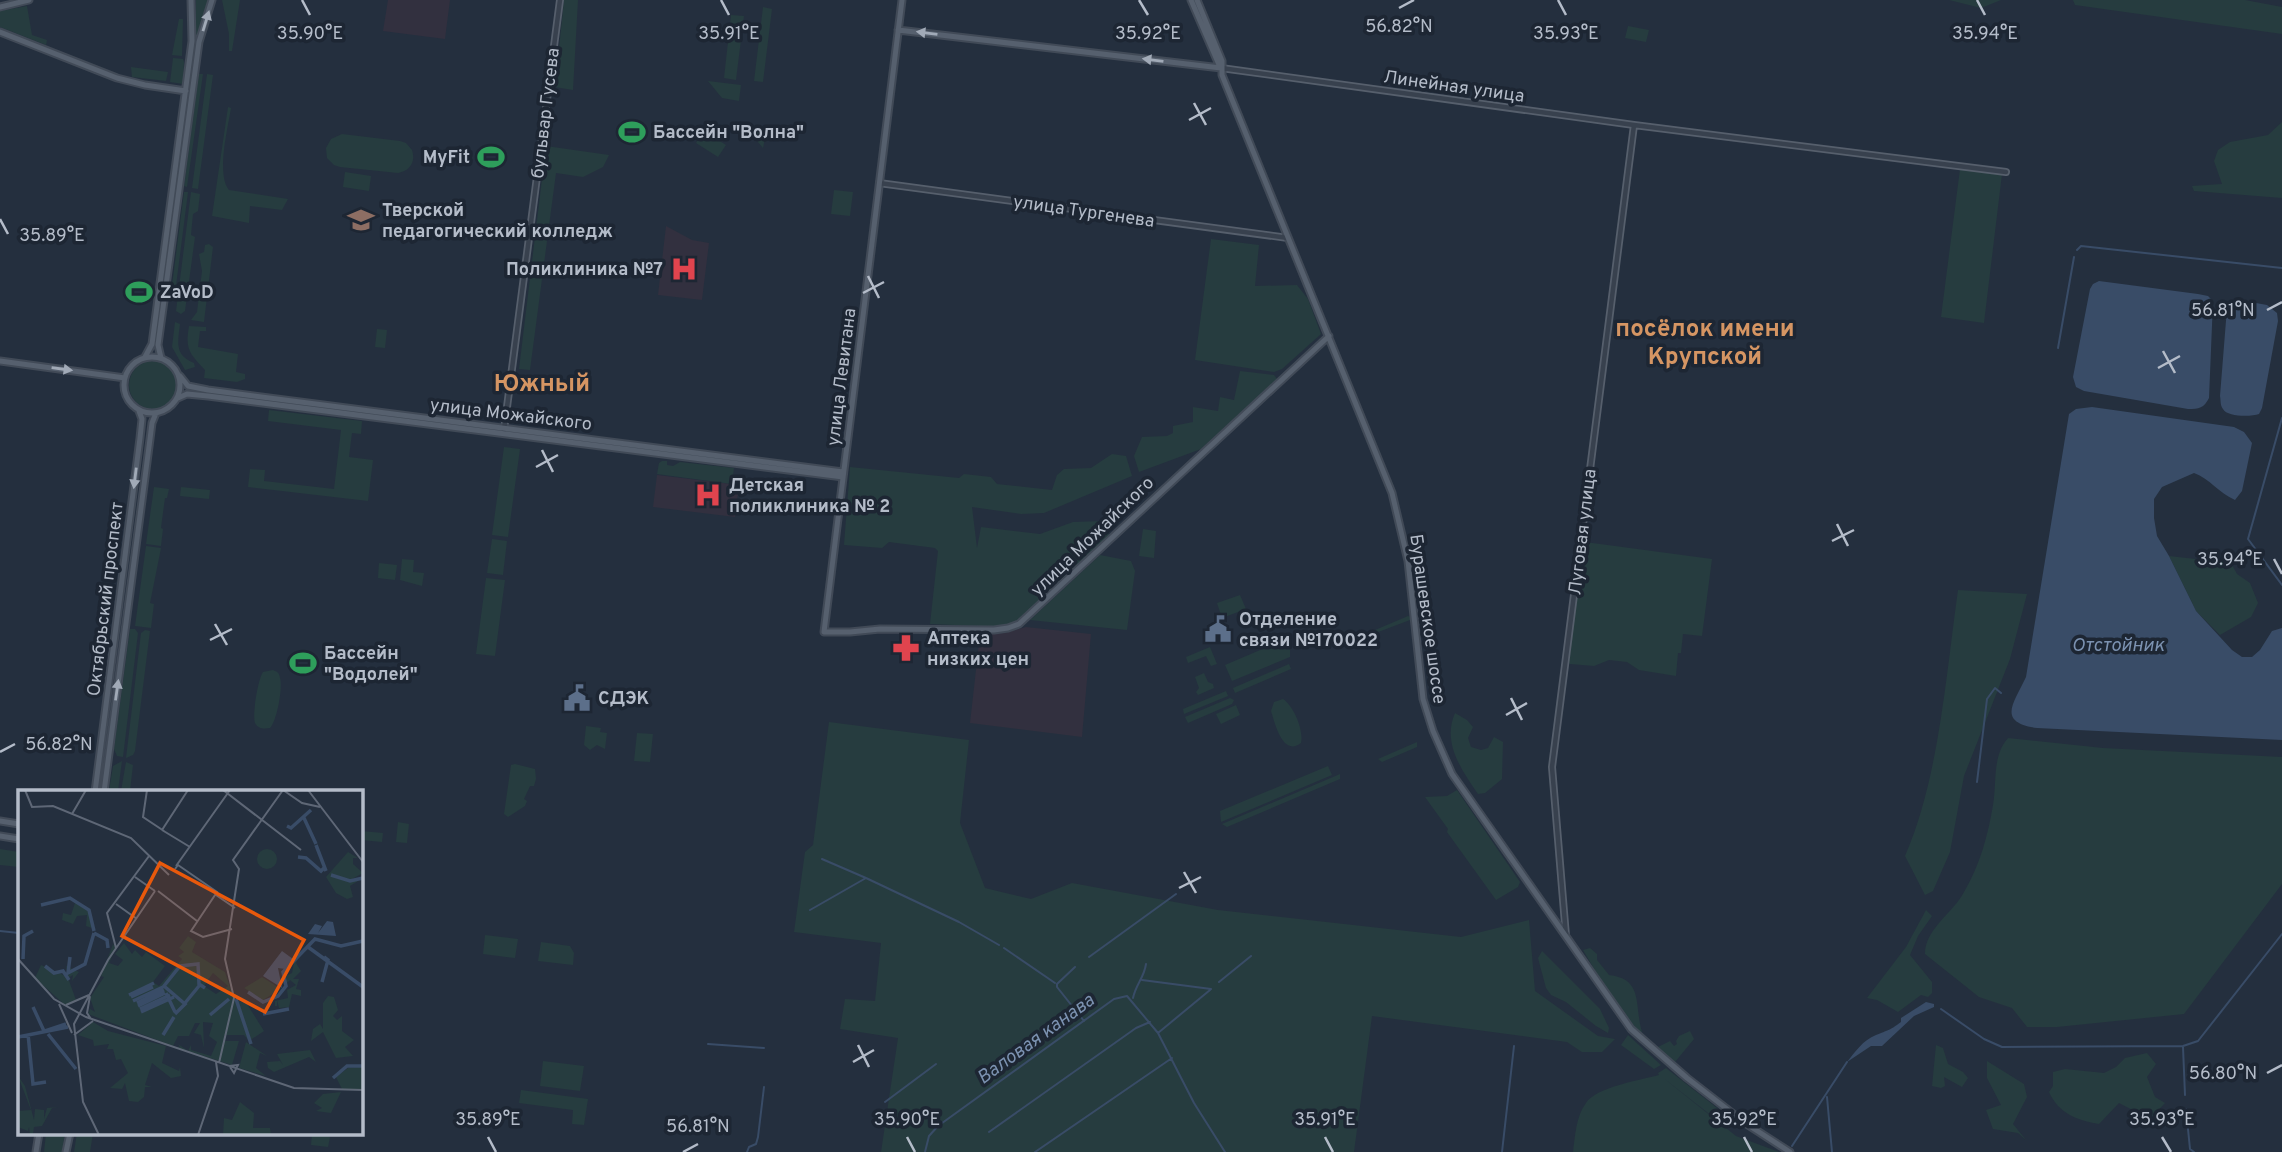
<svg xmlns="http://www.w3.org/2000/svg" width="2282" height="1152" viewBox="0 0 2282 1152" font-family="Overpass,sans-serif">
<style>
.medical{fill:#32303f}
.green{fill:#263c3f}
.water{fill:#394c67}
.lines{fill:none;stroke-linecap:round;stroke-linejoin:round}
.stream{stroke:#394c67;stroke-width:2}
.minor-casing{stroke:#565f6c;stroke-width:8}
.major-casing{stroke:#414a57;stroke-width:9}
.minor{stroke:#38414e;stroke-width:4.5}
.major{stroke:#56606e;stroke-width:5}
.oneway{fill:#a1aab7}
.ticks{fill:none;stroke:#b4bcc9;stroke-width:2.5}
.labels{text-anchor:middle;stroke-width:7;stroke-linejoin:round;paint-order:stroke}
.street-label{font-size:18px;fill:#b4bcc9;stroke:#1d2633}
.poi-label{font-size:18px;font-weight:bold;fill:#b4bcc9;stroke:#1d2633;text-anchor:start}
.water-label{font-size:19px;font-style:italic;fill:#7c92b1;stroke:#1d2633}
.district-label{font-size:24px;font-weight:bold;fill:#d59563;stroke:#1d2633}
.inset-river{fill:none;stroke:#394c67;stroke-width:3.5}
.inset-road{fill:none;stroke:#5e6776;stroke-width:2}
.view{fill:#e8590c;fill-opacity:0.15;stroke:#e8590c;stroke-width:3.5}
.inset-edge{fill:none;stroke:#b4bcc9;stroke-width:3.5}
.ticks-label{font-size:18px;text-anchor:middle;fill:#b4bcc9;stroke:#1d2633;stroke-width:7;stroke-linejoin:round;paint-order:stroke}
</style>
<rect width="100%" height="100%" fill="#242f3e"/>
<!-- medical -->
<path class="medical" d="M388 0H450L445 39 383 31Z
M666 226 692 240 709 243 702 300 658 295Z
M657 475 739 485 735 517 653 507Z
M1026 627 1091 634 1082 737 970 723 980 634 1005 633Z"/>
<!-- green -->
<path class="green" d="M196 0H208L196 41Z
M222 0H240L232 51H229V34Z
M564 0H578L573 90 555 87Z
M1949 0H2001L1981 8Z
M2073 0H2245L2282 7V34L2075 5Z
M27 6 32 35 47 40 46 45 0 27V11Z
M763 7 772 9 763 82 754 81Z
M731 15 744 16 736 80 724 78Z
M179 19H183L182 56 172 55Z
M1628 26 1649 30 1646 42 1625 38Z
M173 58 183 59 184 62 183 84 170 82Z
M131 67 168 72 166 81 132 77Z
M199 74H203L187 187 184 186Z
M207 74 213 75 198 189 192 188Z
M708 81 741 85 739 101 722 98Z
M228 107 231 108C228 128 216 174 229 190L288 199 282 210 250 206 249 223 212 216Z
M2282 122V198L2194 191 2192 186 2222 184 2214 161 2218 150 2230 142 2268 135Z
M752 125 767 128 763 148 747 129Z
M704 131 726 145 718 157 696 143Z
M342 134 400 141 406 143 412 150C416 162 410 171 398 173L340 167 334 165 327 158 326 148 331 139Z
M546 146 609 155 603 167 583 177 556 173 530 370 519 369Z
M1960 169 2002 174 1984 323 1941 317Z
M345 172 371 176 369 191 343 187Z
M834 190 853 192 850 216 831 214Z
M184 192H188L176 286 172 285Z
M191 192 200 194 198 211 193 214 191 235 195 237 185 311 181 314 176 311Z
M1211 239 1259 245 1255 286 1297 285 1308 299 1321 334 1282 369 1274 372 1195 360Z
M209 244 213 247 204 322 191 320 197 312 202 271 199 254 204 252 205 245Z
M175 322 180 324C178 342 174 355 194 363L195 367 185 370 172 347Z
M189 326 206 327V331H200L198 347 238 354 236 372 245 374V379L237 382 204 378 205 370C189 353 185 349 189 326Z
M377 329 387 330 385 348 375 347Z
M129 385a24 24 0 1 1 48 0a24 24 0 1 1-48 0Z
M1240 371 1274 375 1277 379 1201 449 1139 472 1134 456 1142 437 1167 436 1173 433V426L1193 422V407L1218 411 1220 397 1234 400Z
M269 410 362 421 361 434 352 433 349 457 373 460 368 501 248 487 250 469 265 470 264 481 334 489 341 430 268 421Z
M504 447 520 449 508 537 492 535Z
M1112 454 1126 456 1132 476 1044 513 1021 514 972 507 977 548 981 527 1040 534 1073 522 1104 521 1109 535 1022 618 1008 626 1001 627 930 624 938 551 935 548 889 542 882 548 844 545 850 467 959 478 964 474 991 477 997 484 1052 490 1057 475 1064 469 1091 468Z
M662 461H667V465L673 466 680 462 734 468 732 484 657 474 659 463Z
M154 487 169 489 167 498H165L161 528 163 529 161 546 146 544Z
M181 487 210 490 209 499 180 496Z
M1143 529 1156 531 1154 558 1139 556Z
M492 539 507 541 503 575 487 573Z
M1585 542 1712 559 1702 636 1683 634 1681 653H1678L1676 676 1639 670 1627 662 1609 660 1594 666 1570 664 1567 662Z
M146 546 161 548 150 603 154 604 151 628 135 626Z
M1100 555 1131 561 1135 571 1127 630 1030 620Z
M2169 556 2231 563 2237 574 2250 583 2258 603 2251 617 2220 635 2196 611Z
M402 559 414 560 413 572 424 573 422 586 400 580Z
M379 563 397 565 395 580 378 578Z
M486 578 505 580 495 656 476 654Z
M1958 590 2027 594 2010 659 1964 776 1950 852 1933 891 1925 895 1905 856C1939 778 1946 675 1958 590Z
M1240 595 1246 609 1222 618 1217 603Z
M1408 616 1411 617 1410 620 1365 637 1368 633Z
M130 629H135L138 633 123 757 117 756 114 749Z
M145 630 150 631 135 751 133 755 126 758 141 633Z
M1286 639 1290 650V657L1232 681 1225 665Z
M1210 647 1217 664 1211 666 1206 656 1188 663 1186 657Z
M1289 664 1291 669 1235 693 1233 688Z
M273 670C277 672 279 672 280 678 283 687 277 721 270 728 264 729 258 729 255 723 252 715 258 679 263 672Z
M1204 673 1208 682 1213 684 1214 688 1198 695 1196 692 1199 688 1195 677Z
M1226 691 1228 696 1184 714 1183 709Z
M1230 698 1234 700 1232 704 1188 723 1185 717Z
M1283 699C1294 706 1304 731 1301 743 1283 757 1275 724 1271 711L1274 702Z
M1236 705 1240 715 1221 724 1216 714Z
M1455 713 1467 720 1473 727 1468 738 1471 747 1481 750 1488 748 1494 737 1503 742 1502 779 1485 793 1478 794C1461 769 1442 743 1455 713Z
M829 722 969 740 960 823 985 888 1031 899 1072 883 1218 910 1461 937 1529 920 1535 991 1598 1036 1615 1039 1602 1052H1582L1567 1042 1372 1016 1354 1152H881L898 1038 840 1029 845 999 875 1001 881 943 794 932 805 852 813 845Z
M586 726 601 728 600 732 607 733 605 749 597 745 590 750 584 745Z
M637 733 653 734 650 762 634 761Z
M2008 738 2103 748 2282 757V884L2184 1014 2057 1027H2027L2012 1008 1979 997 1925 954C1925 929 1953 913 1964 892 1980 865 1988 835 1993 805 1997 782 1992 756 2008 738Z
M1417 742V747L1382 762 1378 759Z
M122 761 118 791H109L113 766Z
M126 762 133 765 130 791H121Z
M515 764 535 769 536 779 534 786H530L524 799 527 801 525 806 508 817 504 814 511 765Z
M1328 766 1332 775 1221 822 1220 811Z
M1340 774V779L1227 827 1222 824Z
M1457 790 1520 882 1518 887 1496 900 1447 832 1448 829 1425 797 1447 796Z
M398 822 409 824 407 843 396 842Z
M361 831 383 833 382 842 361 840Z
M0 849 19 852V867L0 865Z
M1926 910 1932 916 1918 936 1910 955 1932 982V993L1928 997 1921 995 1898 1012 1877 1000 1867 998 1906 947Z
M485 935 518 939 515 958 483 954Z
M541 942 570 946 574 953 573 965 538 961Z
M1590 948 1597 954V960L1609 975C1644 979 1634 1005 1642 1032L1640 1034 1610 996 1583 950Z
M1542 951 1600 1009 1609 1028 1608 1033 1596 1026 1566 1002 1551 995 1546 988 1538 958Z
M1690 1031 1694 1039 1675 1062 1659 1050 1658 1047 1670 1041 1674 1046 1677 1044 1676 1041 1679 1036Z
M1628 1035 1661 1065 1654 1069 1621 1045Z
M1936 1045 1943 1048 1948 1064 1963 1072 1968 1078 1962 1087 1944 1077 1945 1086 1941 1088 1932 1086Z
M2147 1053 2156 1064 2147 1077 2155 1097 2165 1103 2150 1119 2119 1103 2099 1124C2077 1120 2059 1114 2049 1092L2053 1086V1072L2065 1069 2104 1073 2116 1067 2125 1058Z
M543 1061 584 1066 580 1091 540 1086Z
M1987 1061 2024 1084 2027 1097 2013 1124 2026 1140 2018 1133 1993 1129 1986 1110 2001 1105 1987 1078Z
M1666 1068 1735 1122 1726 1127 1662 1077 1736 1136 1779 1152H1573C1575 1137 1576 1116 1586 1103 1596 1087 1641 1080 1659 1075L1658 1073Z
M521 1090 588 1099 584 1125 572 1124 573 1110 519 1103Z
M46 1133H65L62 1152H44Z
M77 1133H93L90 1152H74Z
M312 1134 330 1137 328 1147 311 1145Z"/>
<!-- water -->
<path class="water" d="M2099 281 2198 294 2208 296 2213 301 2209 398C2204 408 2199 409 2188 409L2084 391 2076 387 2073 377 2090 289 2093 284Z
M2234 299 2267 305 2277 313 2278 321 2262 408 2259 414C2251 417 2227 417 2223 409 2220 405 2221 401 2220 396L2227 308 2229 302Z
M2092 407 2234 427 2244 432 2252 443 2242 491 2235 500C2219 493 2210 479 2194 473L2162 487 2154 499V518L2157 536 2169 556 2196 611 2232 650 2242 657H2252L2260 650 2272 631 2282 628V740L2037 728C1996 722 2014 703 2026 677L2069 414 2076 409Z
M1926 1002 1934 1004V1007L1914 1016 1882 1046H1871L1847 1062C1855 1052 1863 1040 1876 1035 1888 1030 1889 1031 1901 1022V1018Z"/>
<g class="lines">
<!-- stream -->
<path class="stream" d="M2077 250 2081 246 2282 268
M2058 348 2074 257
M2282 418 2248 539 2282 585
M1977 782 1987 699 1995 688 2001 693
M822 859 866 878
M810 910 866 878 959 922 999 945
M0 931 19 933
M1004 948 1055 983
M1089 957 1176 894
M1075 967 1057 984V987L1084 1021
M1142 980 1211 989
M1219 982 1251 956
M1133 998C1136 984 1144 978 1146 964
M1941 1009 1984 1039 2002 1047 2183 1046 2198 1041 2282 934
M1158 1033 1210 990
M708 1044 764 1048
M2183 1047 2185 1095
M1827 1097 1832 1152
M885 1102 936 1064
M2186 1109 2190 1149 2194 1152
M989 1132 1136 1028 1150 1022
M1792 1146 1847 1062
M747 1152 749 1147 756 1144 758 1137 764 1087
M925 1152 929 1136 938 1126 1114 999 1127 996 1158 1033 1194 1103 1225 1152
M1035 1152 1172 1058
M1502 1152 1514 1046"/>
<defs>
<path id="minor" d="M1221 68 1634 125 2006 172
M879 183 1288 238
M504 430 560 0
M1566 936 1552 767 1634 125"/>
<path id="major" d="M902 0 824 632H850L880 629 994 630 1008 628 1019 624 1329 336
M1191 0 1220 67
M1197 0 1222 61V75L1392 493 1408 561 1423 699 1433 731 1452 774 1631 1029 1687 1078 1745 1123 1790 1152
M0 7 29 0
M898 30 1221 68
M0 32 117 78 145 85 186 91
M124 385a28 28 0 1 1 56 0a28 28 0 1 1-56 0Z
M145 357 152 344 192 41 191 0
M161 358 158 345 199 42 212 0
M0 361 125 378
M180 376 188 386 208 390 843 472
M178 398 187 394 208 396 843 477
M95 792 140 438 142 419 139 411
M104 792 150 439 152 423 156 413
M0 821 19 824
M0 836 19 839
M36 1152 39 1133
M66 1152 70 1133"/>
</defs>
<!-- minor casing -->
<use href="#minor" class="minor-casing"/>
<!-- major casing -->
<use href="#major" class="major-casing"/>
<!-- minor -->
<use href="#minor" class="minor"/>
<!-- major -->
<use href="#major" class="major"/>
</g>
<!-- one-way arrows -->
<defs><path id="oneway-solid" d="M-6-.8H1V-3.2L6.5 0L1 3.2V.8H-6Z" transform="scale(1.75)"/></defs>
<g class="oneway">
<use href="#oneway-solid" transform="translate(206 21) rotate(-73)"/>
<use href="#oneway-solid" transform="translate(927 33) rotate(-173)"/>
<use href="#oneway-solid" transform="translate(1153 60) rotate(-173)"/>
<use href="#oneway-solid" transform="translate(62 369) rotate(8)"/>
<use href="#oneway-solid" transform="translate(135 478) rotate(97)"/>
<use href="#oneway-solid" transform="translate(117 690) rotate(-82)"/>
</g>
<!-- ticks -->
<path class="ticks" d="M302 0 310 15M721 0 729 15M1139 0 1148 15M1558 0 1566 15M1977 0 1985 15M1399 8 1414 0M1194 103 1206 125M1189 120 1211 108M0 219 8 234M868 276 879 298M863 293 884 282M2267 310 2282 302M2163 351 2175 373M2158 368 2180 356M542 450 553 472M536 467 558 455M1837 524 1848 546M1832 541 1854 530M2274 559 2282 574M215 624 227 645M210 640 232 629M1511 698 1522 720M1506 715 1527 703M0 752 15 744M1184 872 1196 893M1179 888 1201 877M858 1045 869 1067M853 1062 874 1050M2267 1073 2282 1065M488 1137 496 1152M907 1137 915 1152M1325 1137 1333 1152M1744 1137 1752 1152M2162 1137 2171 1152M683 1152 698 1144"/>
<!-- icons -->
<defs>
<symbol id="stadium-bare" viewBox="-9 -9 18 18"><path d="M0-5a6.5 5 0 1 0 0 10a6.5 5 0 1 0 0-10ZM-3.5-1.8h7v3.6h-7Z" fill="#2e9e5b" stroke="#1d2633" stroke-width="2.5" paint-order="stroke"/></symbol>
<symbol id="university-bare" viewBox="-9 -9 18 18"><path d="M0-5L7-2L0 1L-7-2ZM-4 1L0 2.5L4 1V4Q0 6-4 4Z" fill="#8d6e63" stroke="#1d2633" stroke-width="2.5" paint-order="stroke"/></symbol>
<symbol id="hospital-bare" viewBox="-9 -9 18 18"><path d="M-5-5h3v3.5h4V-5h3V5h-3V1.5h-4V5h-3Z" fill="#e0444e" stroke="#1d2633" stroke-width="2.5" paint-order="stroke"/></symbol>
<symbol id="civic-bare" viewBox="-9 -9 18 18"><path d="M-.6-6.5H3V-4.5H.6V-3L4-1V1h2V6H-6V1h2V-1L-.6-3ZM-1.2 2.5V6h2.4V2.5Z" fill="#5c6f8a" stroke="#1d2633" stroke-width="2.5" paint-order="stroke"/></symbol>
<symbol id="pharmacy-bare" viewBox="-9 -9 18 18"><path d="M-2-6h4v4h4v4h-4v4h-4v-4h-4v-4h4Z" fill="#e0444e" stroke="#1d2633" stroke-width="2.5" paint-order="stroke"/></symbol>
</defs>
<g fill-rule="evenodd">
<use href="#stadium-bare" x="613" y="113" width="38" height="38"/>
<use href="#stadium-bare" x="472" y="138" width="38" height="38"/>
<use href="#university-bare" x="342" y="201" width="38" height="38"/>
<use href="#hospital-bare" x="665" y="250" width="38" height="38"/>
<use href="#stadium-bare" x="120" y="273" width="38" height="38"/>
<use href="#hospital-bare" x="689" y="476" width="38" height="38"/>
<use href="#civic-bare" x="1199" y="610" width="38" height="38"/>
<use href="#pharmacy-bare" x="887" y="629" width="38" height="38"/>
<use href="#stadium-bare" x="284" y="644" width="38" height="38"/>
<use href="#civic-bare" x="558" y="679" width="38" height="38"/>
</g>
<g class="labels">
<!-- street labels -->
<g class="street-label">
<text transform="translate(1454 86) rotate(8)" y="6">Линейная улица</text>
<text transform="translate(545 113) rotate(-83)" y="6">бульвар Гусева</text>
<text transform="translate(1084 211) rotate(8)" y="6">улица Тургенева</text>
<text transform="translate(841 377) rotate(-83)" y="6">улица Левитана</text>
<text transform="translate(511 414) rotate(7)" y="6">улица Можайского</text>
<text transform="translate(1582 532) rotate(-83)" y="6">Луговая улица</text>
<text transform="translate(1092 536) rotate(-44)" y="6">улица Можайского</text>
<text transform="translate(105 599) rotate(-83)" y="6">Октябрьский проспект</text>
<text transform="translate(1428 619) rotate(82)" y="6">Бурашевское шоссе</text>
</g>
<!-- poi labels -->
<g class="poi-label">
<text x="653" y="138">Бассейн "Волна"</text>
<text x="470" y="163" text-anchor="end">MyFit</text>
<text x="382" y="216">Тверской<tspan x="382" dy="21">педагогический колледж</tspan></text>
<text x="663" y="275" text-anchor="end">Поликлиника №7</text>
<text x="160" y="298">ZaVoD</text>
<text x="729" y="491">Детская<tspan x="729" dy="21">поликлиника № 2</tspan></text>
<text x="1239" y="625">Отделение<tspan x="1239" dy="21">связи №170022</tspan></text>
<text x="927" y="644">Аптека<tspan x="927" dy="21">низких цен</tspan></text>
<text x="324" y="659">Бассейн<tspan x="324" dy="21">"Водолей"</tspan></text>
<text x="598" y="704">СДЭК</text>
</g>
<!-- water labels -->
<g class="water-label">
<text x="2118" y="651">Отстойник</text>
<text transform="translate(1035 1038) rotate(-36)" y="7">Валовая канава</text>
</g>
<!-- district labels -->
<g class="district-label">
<text x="1705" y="336">посёлок имени<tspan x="1705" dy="28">Крупской</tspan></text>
<text x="542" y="391">Южный</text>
</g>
</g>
<!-- overview -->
<g transform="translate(18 790)">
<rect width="345" height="345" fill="#242f3e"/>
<path d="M239 69a10 10 0 1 1 20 0a10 10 0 1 1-20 0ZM330 62 340 68H335V74L345 83 334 89 340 91 332 96 335 107 329 109 318 103 308 87ZM57 113 70 121 77 139 68 136 69 125 59 126 55 134 44 130 45 123 53 125ZM170 146 178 152 174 162 207 182 216 209 229 214 246 241 231 251 226 245H206L207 251H221L214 275 157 257H162L160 254 170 261 173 255V260L193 266 199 252 191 246 195 233 185 232 186 258 183 245 176 243 182 233H177L171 246H160L155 256 70 224 72 219 77 222 72 208 86 187 83 186 95 154 98 158 91 173 100 176 105 170 97 164 106 153 114 164 117 160 124 167 128 162 147 176 135 192 141 196 164 169 160 166 166 162 161 158ZM195 183 210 196 198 204 186 196ZM282 166 278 173 283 181 275 189H281L278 199 283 200V206L274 204 271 217 261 218 259 210V216H257V211L270 208 269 200 278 195 272 190 267 195 266 187 274 183 276 172ZM23 175 50 187 48 176 61 182 54 191 55 185 50 188 58 210 47 215 17 188ZM244 187 263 199 245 210 226 198ZM310 206 316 207 320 220 315 226 319 230 324 226V241L336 250 327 257 335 266 318 268 305 242 293 251 295 239 302 234 305 239V213ZM75 232 90 241 148 256 144 273 161 281 162 277 163 286 153 288 134 273 127 295 134 297H127L126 307 120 312 111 311 107 293 104 299 92 298 110 283 103 269 98 270 95 259H89L91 254 76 256 75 250 60 245ZM228 252 249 266 242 263 238 278 248 286 221 278ZM292 260 298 272 291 267 256 282 250 278 249 272 262 271 265 275 259 264ZM345 277V299H324L318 287 330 278ZM0 286 7 296 16 330 17 319 26 320V329L29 318 40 317 34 318 24 336 16 337 15 344 24 345H12L11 337 10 341 0 337V321L13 320ZM323 302 313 323 298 321 304 318 296 313 305 304ZM222 312 236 323 235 338H252L253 345H205L206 328 214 330Z" fill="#263c3f" fill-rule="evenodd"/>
<path d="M309 131 315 132 318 146 290 144 297 134 304 136 300 143ZM264 161 275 169 267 179 260 178 264 198 245 186Z" fill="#394c67"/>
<path class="inset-river" d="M286 28 298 54M269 36 273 38 293 20M298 55 308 81M280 67 288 68 303 81 306 78M313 85 332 91 345 88M23 115 52 108 71 120 76 141M76 143 89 150 90 158M290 157 345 197M52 167 50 183 67 174 76 143M5 169 6 146 15 141M27 176 36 183 45 181 51 190M304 192 310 170 306 167M230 202 245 212 260 206 268 196 265 182 297 149 323 156 345 151M148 203 157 222M111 205 136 193M113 207 135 197M218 209 233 254M115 211 145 197M119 213 146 200M167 213 181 196M120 216 147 203M15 217 26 241M122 219 152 205M123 222 156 207M157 224 167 214 146 196 162 176 180 174 181 194 187 198M245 224 271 219M192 225 211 209M27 241 48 234M10 244 15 294 28 292M30 244 58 279M145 245 156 227M0 247 50 237M315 288 329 276H345"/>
<path class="inset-road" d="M7 0 14 17 35 16 113 48 151 85M129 0 125 27 146 41M205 0 283 60M265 0 284 13 302 17M290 0 345 72M54 24 68 0M144 40 170 0M144 40 172 57M158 76 212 0M157 79 160 75 199 102 173 141 185 147 214 139M117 87 137 101M140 101 179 131M198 105 217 118M98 114 119 129M98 158 89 123 131 66M0 169 36 209 68 227 276 298 345 300M72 206 69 223 73 229M41 214 54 243M48 215 71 205M56 245 75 231M201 273 216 208 207 169 221 79 215 70 265 0M211 276 220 275 216 283 212 277M81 345 65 312 56 234 90 170 137 101M180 345 200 286 198 272"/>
<path class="view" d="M142 73 286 150 247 222 104 146Z"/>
<rect width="345" height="345" class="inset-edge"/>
</g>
<g class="ticks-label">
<text x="1399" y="32">56.82°N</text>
<text x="310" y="39">35.90°E</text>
<text x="729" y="39">35.91°E</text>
<text x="1148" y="39">35.92°E</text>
<text x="1566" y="39">35.93°E</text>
<text x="1985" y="39">35.94°E</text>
<text x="52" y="241">35.89°E</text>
<text x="2223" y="316">56.81°N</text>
<text x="2230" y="565">35.94°E</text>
<text x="59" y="750">56.82°N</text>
<text x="2223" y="1079">56.80°N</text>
<text x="488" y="1125">35.89°E</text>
<text x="907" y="1125">35.90°E</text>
<text x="1325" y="1125">35.91°E</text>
<text x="1744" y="1125">35.92°E</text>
<text x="2162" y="1125">35.93°E</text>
<text x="698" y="1132">56.81°N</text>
</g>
</svg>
